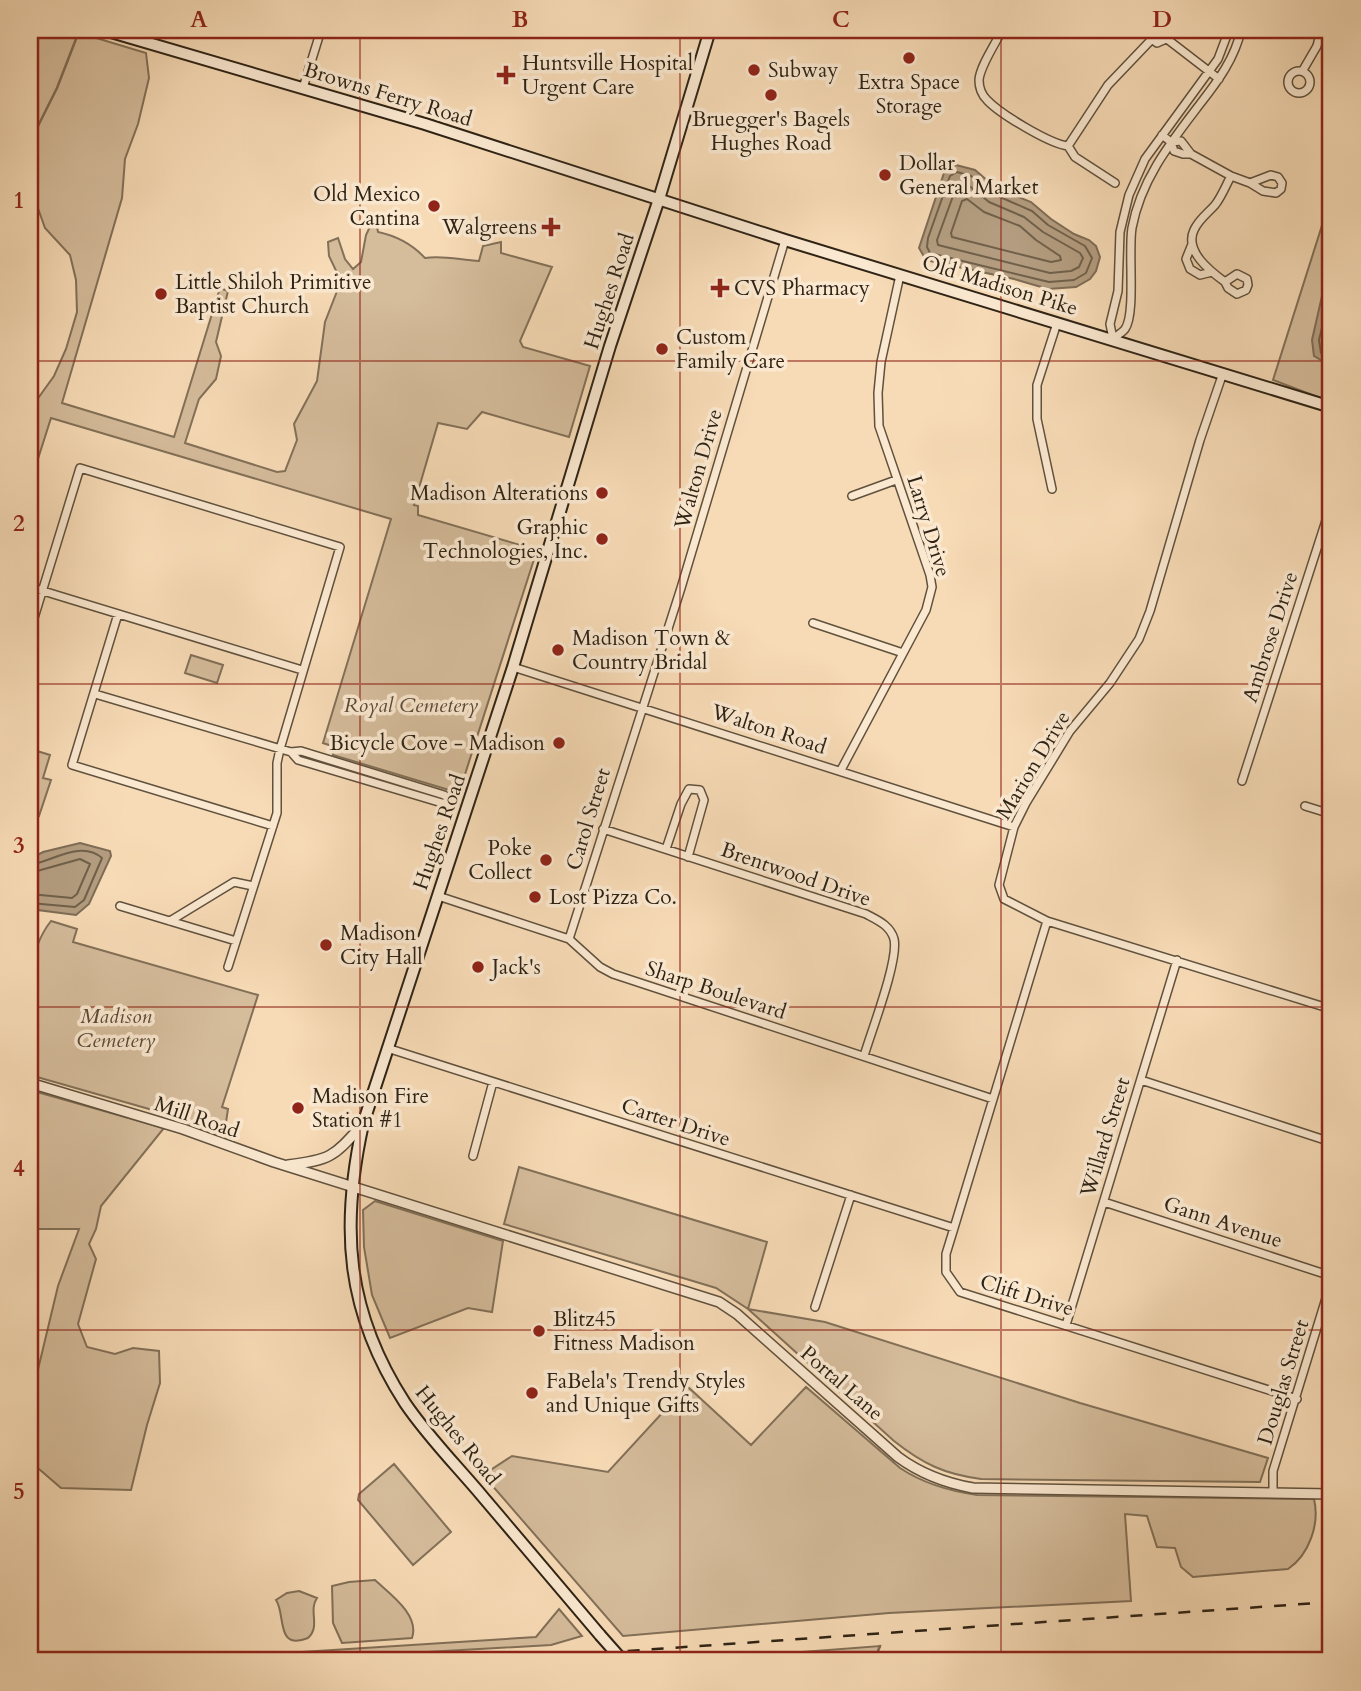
<svg xmlns="http://www.w3.org/2000/svg" width="1361" height="1691" viewBox="0 0 1361 1691" font-family="Cardo,serif">
<style>
.green{fill:#d5bc9b;stroke:#827058;stroke-width:2}
.water{fill:#b39c7f;stroke:#7e6c55;stroke-width:2}
.lines{fill:none;stroke-linecap:round;stroke-linejoin:round}
.shore{stroke:#70604a;stroke-width:2}
.stream{stroke:#7e6c55;stroke-width:2.5}
.minor-casing{stroke:#60513d;stroke-width:10}
.tertiary-casing{stroke:#60513d;stroke-width:12}
.secondary-casing{stroke:#2e2315;stroke-width:14}
.minor{stroke:#fae8d0;stroke-width:7}
.tertiary{stroke:#fae8d0;stroke-width:9}
.secondary{stroke:#fae8d0;stroke-width:10}
.rail{stroke:#2e2315;stroke-width:2.5;stroke-dasharray:12 12;stroke-linecap:butt}
.secondary-bridge-casing{stroke:#2e2315;stroke-width:14;stroke-linecap:butt}
.secondary-bridge{stroke:#fae8d0;stroke-width:10}
.grid{fill:none;stroke:#8f2418;stroke-width:2;stroke-opacity:0.55}
.poi-dot{fill:#8f2418;stroke:#fae8d0;stroke-width:2.5}
.labels{text-anchor:middle;stroke-width:7;stroke-linejoin:round;paint-order:stroke}
.poi-label{font-size:21px;fill:#2e2315;stroke:#fae8d0;text-anchor:start}
.street-label{font-size:21px;fill:#2e2315;stroke:#fae8d0}
.park-label{font-size:21px;font-style:italic;fill:#584936;stroke:#fae8d0}
.neatline{fill:none;stroke:#8f2418;stroke-width:2.5}
.grid-label{font-size:23px;text-anchor:middle;font-weight:bold;fill:#8f2418}
</style>
<rect width="100%" height="100%" fill="#f7dbb6"/>
<filter id="stains"><feTurbulence type="fractalNoise" baseFrequency=".00286" numOctaves="4"/><feColorMatrix values="0 0 0 0 .2 0 0 0 0 .09 0 0 0 0 .02 0 0 0 .5 -.17"/></filter>
<radialGradient id="worn" r=".72"><stop offset=".6" stop-color="#630" stop-opacity="0"/><stop offset="1" stop-color="#630" stop-opacity=".3"/></radialGradient>
<!-- green -->
<path class="green" d="M30 30H70L146 53 149 78 138 124 125 159 122 198 62 403 174 437 220 288 228 291 216 342 221 356 216 379 199 399 185 443 277 472 285 471 297 440 294 424 317 381 325 322 341 281 329 256 328 242 338 238 345 259 353 269 361 262 366 235 375 216 378 232C397 236 412 244 425 258 443 255 460 260 479 261L483 246 501 242V253L552 267 520 341 523 347 590 366 569 437 482 412 467 429 438 423 414 505 418 506V515L537 550 459 793 333 755 332 746 323 743 391 519 51 418 30 484 31 408 54 376 66 349 77 312 76 280 70 255 45 228 35 200 33 178 30 186Z
M1331 197V402L1273 380Z
M191 655 223 665 217 683 185 673Z
M37 751 50 755 43 778 51 780 39 816 30 813V774Z
M51 921 77 929 73 942 258 995 222 1107 228 1109 225 1129 220 1133 213 1132 163 1113 30 1075C30 1026 19 961 51 921Z
M30 1090 164 1128 101 1206 96 1229 89 1244 96 1259 78 1324 87 1347 115 1354 133 1348 159 1351 160 1383 147 1425 131 1490 61 1488 39 1469H30V1382H35L58 1286 79 1229H30Z
M519 1167 767 1242 748 1309 825 1322 1080 1403 1268 1458 1260 1482 981 1479C944 1474 923 1464 894 1441L748 1309 716 1288 504 1224Z
M375 1201 503 1241 492 1312 468 1308 390 1338 372 1295 364 1247 363 1210Z
M687 1386 751 1445 806 1387 900 1468C924 1484 949 1491 977 1495L1314 1499C1320 1524 1309 1555 1288 1569L1193 1577 1181 1567 1175 1548 1157 1547 1147 1516 1125 1514 1131 1601 889 1613 623 1636 483 1475 512 1456 608 1472Z
M394 1464 451 1532 413 1565 358 1500 359 1494Z
M375 1580C390 1594 420 1615 412 1638L342 1643 333 1623 332 1586 349 1582Z
M299 1591 317 1598C308 1611 321 1626 308 1638 275 1651 286 1614 276 1600L287 1593Z
M559 1609 582 1636 551 1645 356 1656 297 1661H162L536 1637Z
M880 1646 874 1661H684Z"/>
<!-- water -->
<path class="water" d="M956 165 975 170 996 188 1031 202 1051 219 1074 234 1089 240 1096 246 1100 257 1096 271 1090 279 1076 287 1048 289 1014 279 926 260 919 248 945 170Z
M1331 273V366L1314 356 1312 340 1327 274Z
M80 843 110 851 111 856 89 904 76 915 30 909V859L43 852Z"/>
<g class="lines">
<!-- shore -->
<path class="shore" d="M957 172 971 176 993 194 1032 211 1048 225 1085 246 1092 258 1086 273 1074 280 1049 282 930 253 927 247 928 238 950 176Z
M960 182 967 184 989 202 1024 217 1043 232 1080 253 1083 258 1079 267 1071 271 1050 273 938 245 937 240 957 185Z
M967 199 984 212 1020 226 1036 240 1060 256 1061 260 1051 262 952 237 951 233 962 201Z
M1331 291 1319 340 1321 353 1331 358
M30 865C53 861 81 840 102 858L84 900 75 907 30 903
M30 873 80 859 90 864 77 894 72 898 30 894"/>
<!-- stream -->
<path class="stream" d="M30 142 57 88 76 39
M874 1661 880 1646"/>
<defs>
<path id="minor" d="M1002 30C996 43 980 66 979 80 979 87 982 95 987 100 1000 114 1050 144 1068 146
M1149 30V37L1157 43 1166 39 1169 30
M1229 30 1218 59 1145 159 1129 195 1120 232 1118 291 1110 324 1113 339C1116 336 1122 333 1125 329 1136 314 1128 251 1132 228 1141 179 1171 142 1200 104 1218 81 1235 58 1241 30
M1167 39 1219 79
M1303 70 1317 46 1321 30
M1288 82a11 11 0 1 1 22 0a11 11 0 1 1-22 0Z
M303 88 321 30
M1162 135 1171 142 1174 151 1183 154H1191L1181 141 1171 142
M1068 146 1108 85 1151 40
M1068 146 1075 157 1115 183
M1191 154 1231 176 1250 183
M1271 175 1278 177 1282 183 1281 189 1276 193 1263 191 1250 183Z
M1192 244 1186 259 1190 269 1200 275 1212 272
M1237 274 1247 279 1248 285 1246 290 1237 294 1228 288 1225 282Z
M1225 282C1210 271 1184 251 1194 230 1199 219 1208 213 1215 205 1222 196 1226 185 1231 176
M1223 373 1200 440 1150 611 1139 639 1110 683 1070 731 1026 803 1014 827 999 885 1004 899 1047 921 1331 1009
M1052 489 1037 419V385L1057 323
M852 496 896 480
M30 587 302 670
M118 614 72 765 273 826
M813 623 903 653
M30 631 80 468 340 547 280 749 277 763V813L228 967
M513 667 1014 827
M95 694 291 752 301 751 444 795 455 802 442 803 298 760 291 752
M841 770 926 610 932 587 930 575 879 426 878 393 881 362 900 275
M1242 781 1331 505
M1305 806 1331 814
M603 829 866 914C877 920 890 925 894 939 899 960 871 1032 864 1056
M666 849 681 804 689 789 700 790 704 800 688 857
M438 896 569 939 600 967 613 974 993 1099
M120 906 236 941
M170 921 234 882 253 886
M1047 921 954 1228 946 1254V1272L960 1292 1297 1399
M569 939 681 588 785 240
M387 1048 954 1228
M1141 1080 1331 1142
M473 1156 493 1082
M1104 1202 1331 1276
M815 1307 851 1195
M1066 1325 1177 960
M1273 1493V1471L1331 1282"/>
<path id="tertiary" d="M30 1083 183 1129 274 1162 719 1302 737 1314 898 1457C921 1474 945 1483 973 1488L1331 1494
M288 1165C332 1160 334 1156 363 1124"/>
<path id="secondary" d="M104 30 425 124 785 240 1331 407
M600 1635C561 1589 522 1543 483 1497 457 1466 428 1437 405 1403 346 1312 340 1228 363 1124L513 667 610 346 659 199 710 30"/>
</defs>
<!-- minor casing -->
<use href="#minor" class="minor-casing"/>
<!-- tertiary casing -->
<use href="#tertiary" class="tertiary-casing"/>
<!-- secondary casing -->
<use href="#secondary" class="secondary-casing"/>
<!-- minor -->
<use href="#minor" class="minor"/>
<!-- tertiary -->
<use href="#tertiary" class="tertiary"/>
<!-- secondary -->
<use href="#secondary" class="secondary"/>
<!-- rail -->
<path class="rail" d="M484 1661 1331 1602"/>
<defs>
<path id="secondary-bridge" d="M600 1635 623 1661"/>
</defs>
<!-- secondary-bridge casing -->
<use href="#secondary-bridge" class="secondary-bridge-casing"/>
<!-- secondary-bridge -->
<use href="#secondary-bridge" class="secondary-bridge"/>
</g>
<!-- grid -->
<path class="grid" d="M360 30V1661M680 30V1661M1001 30V1661M30 361H1331M30 684H1331M30 1007H1331M30 1330H1331"/>
<!-- markers -->
<g class="poi-dot">
<circle cx="909" cy="58" r="7"/>
<circle cx="754" cy="70" r="7"/>
<path d="M502.5 64.5h7v7h7v7h-7v7h-7v-7h-7v-7h7z"/>
<circle cx="771" cy="95" r="7"/>
<circle cx="885" cy="175" r="7"/>
<circle cx="434" cy="206" r="7"/>
<path d="M547.5 216.5h7v7h7v7h-7v7h-7v-7h-7v-7h7z"/>
<path d="M716.5 277.5h7v7h7v7h-7v7h-7v-7h-7v-7h7z"/>
<circle cx="161" cy="294" r="7"/>
<circle cx="662" cy="349" r="7"/>
<circle cx="602" cy="493" r="7"/>
<circle cx="602" cy="539" r="7"/>
<circle cx="558" cy="650" r="7"/>
<circle cx="559" cy="743" r="7"/>
<circle cx="546" cy="860" r="7"/>
<circle cx="535" cy="897" r="7"/>
<circle cx="326" cy="945" r="7"/>
<circle cx="478" cy="967" r="7"/>
<circle cx="298" cy="1108" r="7"/>
<circle cx="539" cy="1331" r="7"/>
<circle cx="532" cy="1393" r="7"/>
</g>
<g class="labels">
<!-- poi labels -->
<g class="poi-label">
<text x="522" y="70">Huntsville Hospital<tspan x="522" dy="24">Urgent Care</tspan></text>
<text x="768" y="77">Subway</text>
<text x="909" y="89" text-anchor="middle">Extra Space<tspan x="909" dy="24">Storage</tspan></text>
<text x="771" y="126" text-anchor="middle">Bruegger's Bagels<tspan x="771" dy="24">Hughes Road</tspan></text>
<text x="899" y="170">Dollar<tspan x="899" dy="24">General Market</tspan></text>
<text x="420" y="201" text-anchor="end">Old Mexico<tspan x="420" dy="24">Cantina</tspan></text>
<text x="537" y="234" text-anchor="end">Walgreens</text>
<text x="175" y="289">Little Shiloh Primitive<tspan x="175" dy="24">Baptist Church</tspan></text>
<text x="734" y="295">CVS Pharmacy</text>
<text x="676" y="344">Custom<tspan x="676" dy="24">Family Care</tspan></text>
<text x="588" y="500" text-anchor="end">Madison Alterations</text>
<text x="588" y="534" text-anchor="end">Graphic<tspan x="588" dy="24">Technologies, Inc.</tspan></text>
<text x="572" y="645">Madison Town &amp;<tspan x="572" dy="24">Country Bridal</tspan></text>
<text x="545" y="750" text-anchor="end">Bicycle Cove - Madison</text>
<text x="532" y="855" text-anchor="end">Poke<tspan x="532" dy="24">Collect</tspan></text>
<text x="549" y="904">Lost Pizza Co.</text>
<text x="340" y="940">Madison<tspan x="340" dy="24">City Hall</tspan></text>
<text x="492" y="974">Jack's</text>
<text x="312" y="1103">Madison Fire<tspan x="312" dy="24">Station #1</tspan></text>
<text x="553" y="1326">Blitz45<tspan x="553" dy="24">Fitness Madison</tspan></text>
<text x="546" y="1388">FaBela's Trendy Styles<tspan x="546" dy="24">and Unique Gifts</tspan></text>
</g>
<!-- street labels -->
<g class="street-label">
<text transform="translate(388 94) rotate(17)" y="7">Browns Ferry Road</text>
<text transform="translate(1000 285) rotate(17)" y="7">Old Madison Pike</text>
<text transform="translate(609 291) rotate(-72)" y="7">Hughes Road</text>
<text transform="translate(698 469) rotate(-74)" y="7">Walton Drive</text>
<text transform="translate(929 526) rotate(73)" y="7">Larry Drive</text>
<text transform="translate(1270 637) rotate(-72)" y="7">Ambrose Drive</text>
<text transform="translate(769 729) rotate(18)" y="7">Walton Road</text>
<text transform="translate(1033 765) rotate(-59)" y="7">Marion Drive</text>
<text transform="translate(588 819) rotate(-73)" y="7">Carol Street</text>
<text transform="translate(439 832) rotate(-71)" y="7">Hughes Road</text>
<text transform="translate(796 874) rotate(19)" y="7">Brentwood Drive</text>
<text transform="translate(716 990) rotate(18)" y="7">Sharp Boulevard</text>
<text transform="translate(197 1117) rotate(19)" y="7">Mill Road</text>
<text transform="translate(676 1122) rotate(18)" y="7">Carter Drive</text>
<text transform="translate(1105 1137) rotate(-73)" y="7">Willard Street</text>
<text transform="translate(1223 1222) rotate(18)" y="7">Gann Avenue</text>
<text transform="translate(1027 1295) rotate(17)" y="7">Clift Drive</text>
<text transform="translate(1283 1382) rotate(-73)" y="7">Douglas Street</text>
<text transform="translate(842 1383) rotate(41)" y="7">Portal Lane</text>
<text transform="translate(458 1435) rotate(51)" y="7">Hughes Road</text>
</g>
<!-- park labels -->
<g class="park-label">
<text x="411" y="712">Royal Cemetery</text>
<text x="116" y="1023">Madison<tspan x="116" dy="24">Cemetery</tspan></text>
</g>
</g>
<!-- margin -->
<rect width="1361" height="1691" fill="none" stroke="#f7dbb6" stroke-width="77"/>
<rect x="38" y="38" width="1284" height="1614" class="neatline"/>
<g class="grid-label">
<text x="199" y="27">A</text>
<text x="520" y="27">B</text>
<text x="841" y="27">C</text>
<text x="1162" y="27">D</text>
<text x="19" y="208">1</text>
<text x="19" y="531">2</text>
<text x="19" y="853">3</text>
<text x="19" y="1176">4</text>
<text x="19" y="1499">5</text>
</g>
<rect width="100%" height="100%" filter="url(#stains)"/>
<rect width="100%" height="100%" fill="url(#worn)"/>
</svg>
